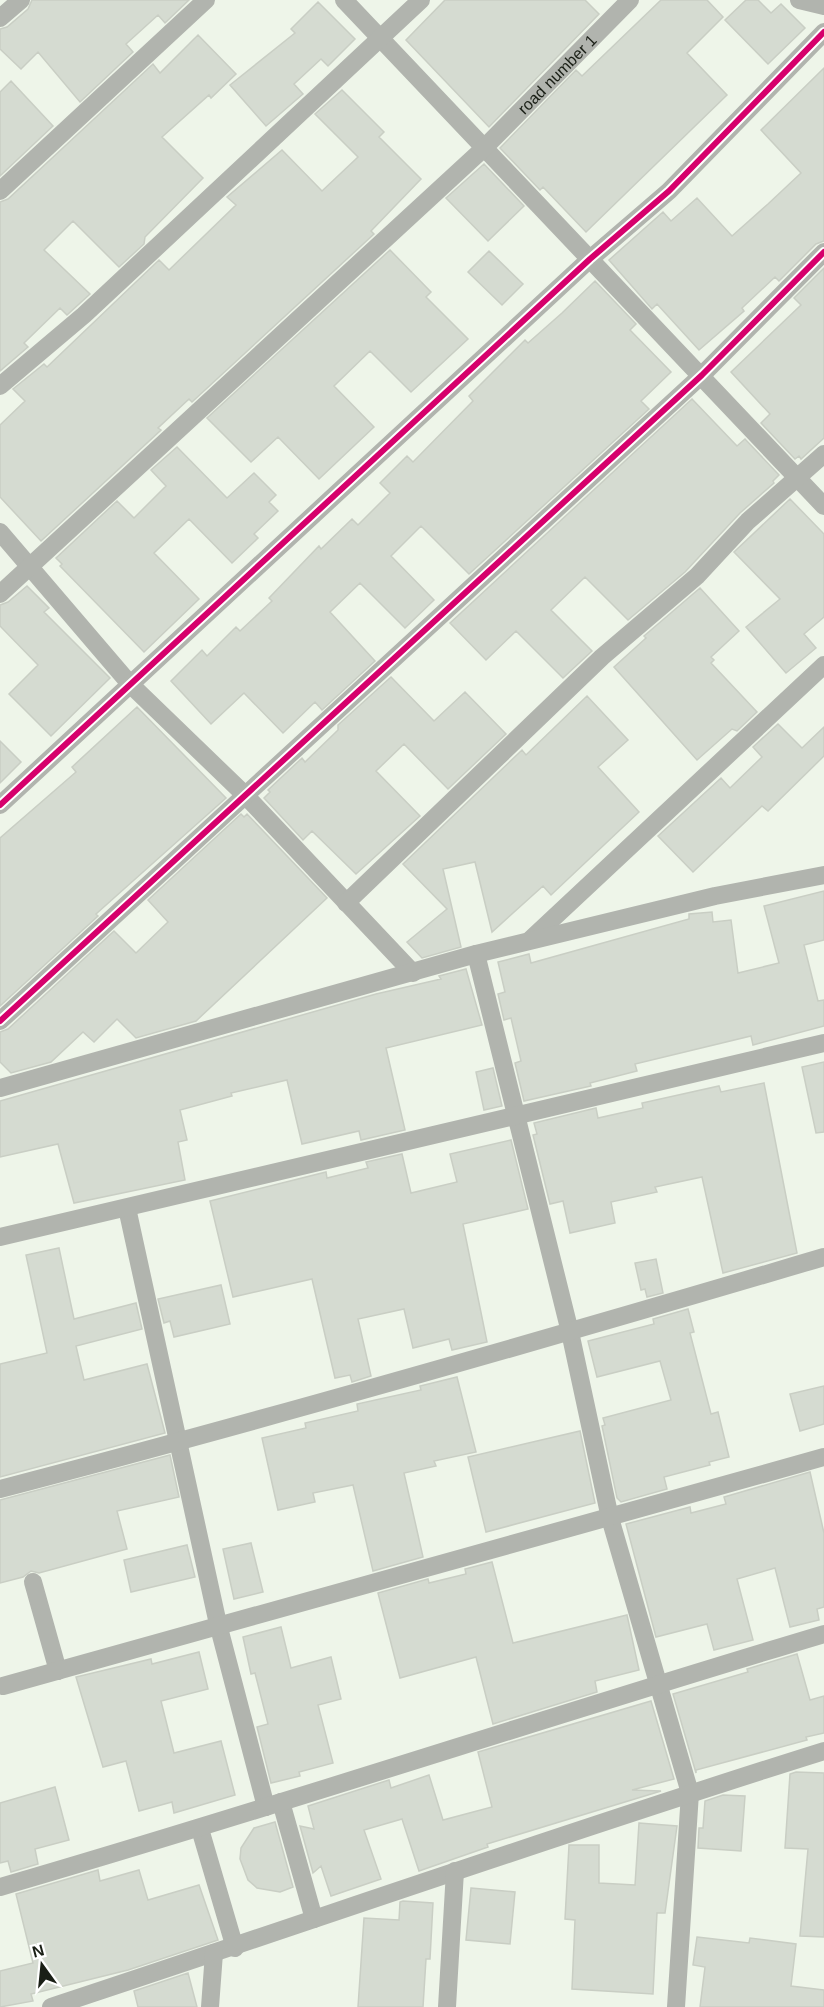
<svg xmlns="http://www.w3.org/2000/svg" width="824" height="2007" viewBox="0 0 824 2007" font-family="Arial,sans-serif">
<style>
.building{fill:#d5dbd1;stroke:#c9cec4;stroke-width:1.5}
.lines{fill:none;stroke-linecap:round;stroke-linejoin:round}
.street{stroke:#b1b4ae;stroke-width:18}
.cycleway-casing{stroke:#fff;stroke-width:10}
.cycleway{stroke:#d6006c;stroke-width:6}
.labels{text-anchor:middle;stroke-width:6;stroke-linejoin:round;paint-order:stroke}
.street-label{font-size:16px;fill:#1a1f16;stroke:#fff}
</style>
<rect width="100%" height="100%" fill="#eef5e9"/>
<!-- building -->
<path class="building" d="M32 0H189L165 23 158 15 126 44 133 52 80 102 38 52 21 69 0 49V29L7 27 28 9Z
M445 0H585L599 14 489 127 406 40Z
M661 0H707L723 17 687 53 727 95 586 232 543 187 540 190 500 148 576 70 582 76Z
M746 0H758L771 13 781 4 805 28 768 64 725 20Z
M318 2 355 39 328 66 321 59 294 84 303 94 266 126 230 85 295 33 291 29Z
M198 35 236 74 211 98 209 95 162 137 203 178 145 237 144 244 119 267 73 221 44 250 90 294 67 315 60 308 24 343 28 347 0 371V202L8 199 153 64 160 73Z
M824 68V241L816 244 779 281 775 277 742 308 744 311 699 350 657 304 652 309 609 260 663 212 671 221 697 198 732 236 768 204 801 173 761 130Z
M11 81 53 126 0 176V92Z
M342 90 384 132 379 137 421 179 371 231 374 234 192 402 189 399 158 428 161 430 41 541 0 497V425L25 401 13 389 44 364 47 367 159 260 169 270 236 205 227 197 282 150 322 191 358 157 315 114Z
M484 164 524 206 488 241 446 198Z
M390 250 431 292 426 297 468 339 411 392 370 351 334 386 374 427 319 479 278 437 251 462 207 418Z
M489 251 523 284 502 305 468 272Z
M824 268V438L801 459 799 456 795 459 761 423 770 414 731 372 801 305 794 298Z
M595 281 636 324 630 330 671 372 641 401 649 409 469 574 421 526 391 556 434 600 405 628 360 583 330 612 375 661 322 710 315 702 283 733 244 693 211 724 171 681 202 650 207 656 236 627 240 631 272 601 269 598 319 546 321 549 352 519 358 525 390 493 380 483 407 456 413 462 473 401 469 396 525 340 528 343 562 313Z
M692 399 737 446 745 439 779 475 773 481 774 483 740 513 685 572 628 620 585 577 551 610 592 651 563 678 516 631 486 660 450 623Z
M177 447 227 498 254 473 276 495 269 502 278 511 254 534 258 538 232 563 189 519 154 553 199 599 144 652 60 566 62 564 56 558 117 501 134 518 166 486 151 470Z
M790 499 824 534V617L804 634 816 648 786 673 746 627 780 599 734 552Z
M27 586 49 608 44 612 110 678 51 736 9 694 38 665 0 626V605L8 602Z
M700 588 739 631 711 657 714 660 711 663 757 712 737 731 732 729 697 760 614 667 646 638 644 636Z
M391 677 434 721 465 692 506 734 448 789 404 744 376 771 420 816 356 874 312 831 303 840 264 798 270 792 268 790 302 758 305 762 338 730V725Z
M587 696 628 740 598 767 639 812 551 895 543 886 492 932 475 862 443 869 461 947 422 958 407 942 447 909 403 864 522 750 526 755Z
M137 707 226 798 96 914 98 916 0 1006V838L76 772 72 767Z
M778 724 802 748 824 727V756L768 811 762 806 693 872 658 836 721 778 730 788 762 757 753 747Z
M0 741 21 762 0 783Z
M241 814 244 817 247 814 327 898 196 1021 136 1038 117 1019 94 1042 83 1032 51 1062 11 1073 0 1062V1032L8 1029 114 931 136 953 168 922 148 900Z
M824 891V940L804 945 818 1001 824 1000V1026L753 1045 751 1036 635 1064 637 1071 590 1083 591 1086 524 1101 515 1063 521 1061 511 1018 504 1020 498 994 505 992 498 962 529 954 531 963 689 919V914L712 912 713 922 731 920 738 973 779 963 764 906Z
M466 969 482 1025 386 1048 405 1130 361 1140 359 1131 302 1144 287 1080 231 1093 232 1096 180 1110 187 1140 178 1142 185 1180 74 1203 58 1144 0 1157V1101L376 994 441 979 439 976Z
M824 1062V1132L816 1133 802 1067Z
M493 1068 502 1106 484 1110 476 1072Z
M764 1083 797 1253 723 1273 702 1177 655 1187 657 1192 611 1202 615 1223 570 1233 563 1201 550 1204 533 1135 537 1134 534 1123 596 1108 598 1118 643 1108 642 1103 719 1086 721 1092Z
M511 1140 528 1209 463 1224 487 1342 452 1350 449 1339 413 1348 404 1309 358 1319 371 1376 352 1382 350 1375 335 1378 312 1279 233 1297 210 1201 326 1172 327 1178 368 1168 366 1162 402 1154 411 1193 457 1182 450 1154Z
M59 1248 74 1319 136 1303 142 1329 76 1346 84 1380 147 1364 165 1433 0 1477V1364L47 1353 26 1255Z
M656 1259 663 1293 647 1297 645 1289 641 1290 635 1263Z
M221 1285 230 1324 174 1337 170 1321 164 1323 158 1299Z
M688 1309 694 1332 690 1333 711 1414 718 1412 729 1457 709 1462 710 1465 664 1477 667 1489 621 1502 617 1498 602 1426 605 1425 603 1418 671 1400 660 1361 597 1377 588 1341 654 1324 653 1319Z
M457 1377 476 1452 434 1461 436 1466 404 1473 423 1557 373 1571 353 1485 313 1493 315 1502 278 1510 262 1438 306 1428 305 1423 358 1411 357 1404 421 1390 420 1386Z
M824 1386V1424L800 1431 790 1394Z
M580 1431 595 1503 486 1532 468 1457Z
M170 1455 179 1497 117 1511 127 1549 39 1573 31 1571 23 1577 0 1583V1500Z
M810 1472 824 1533V1607L817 1609 819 1620 790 1627 775 1568 737 1579 753 1640 714 1650 707 1624 656 1637 626 1524 690 1507 691 1513 726 1504 724 1497Z
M251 1543 263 1592 234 1599 223 1549Z
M187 1545 195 1577 131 1592 124 1560Z
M492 1562 513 1643 627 1615 639 1670 595 1681 597 1692 493 1724 476 1657 400 1678 378 1593 428 1579 429 1583 466 1574 465 1569Z
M281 1627 291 1668 331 1657 341 1699 318 1705 333 1763 299 1772 300 1776 271 1783 257 1727 268 1724 255 1673 251 1674 243 1637Z
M199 1652 208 1689 161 1701 174 1753 221 1741 235 1795 174 1813 172 1802 139 1811 126 1761 103 1767 76 1677 151 1659 152 1664Z
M797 1654 810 1700 824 1696V1733L806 1737 807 1740 696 1770V1773L673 1694 748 1672 747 1669Z
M651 1701 674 1779 632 1790 661 1791 487 1844 488 1847 419 1871 402 1819 364 1830 381 1879 331 1896 321 1866 313 1873 300 1826 314 1829 308 1806 389 1780 391 1788 429 1775 443 1820 492 1807 478 1752Z
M796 1772 824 1773V1937L800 1936 808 1849 785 1848 790 1774Z
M55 1787 69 1840 35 1849 38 1864 11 1872 8 1861 0 1863V1803Z
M723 1795 745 1796 741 1851 698 1848 699 1828H703L705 1801Z
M275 1822 293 1887 280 1892 257 1888 248 1880 240 1859 241 1848 254 1828Z
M639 1823 677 1826 665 1913H657L653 1994 572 1989 575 1920 565 1919 569 1845H599V1883L635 1885Z
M98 1870 100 1881 139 1870 148 1900 199 1885 218 1940 128 1970 31 1994 33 2001 0 2007V1971L33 1963 16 1894Z
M471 1888 515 1892 510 1944 466 1940Z
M403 1901 433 1903 430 1959H426L423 2007H358L364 1918 399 1920 400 1902Z
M697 1937 749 1943 750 1938 796 1944 791 1986 824 1990V2007H700L705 1967 693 1965Z
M188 1973 197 2007H138L134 1991Z"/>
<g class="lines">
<!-- street -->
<g class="street">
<path d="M344 0 824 506"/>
<path d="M799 0 824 6"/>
<path d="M0 18 21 0"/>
<path d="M0 191 206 0"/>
<path d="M0 386 84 315 421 0"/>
<path d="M0 532 130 684 244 794 413 973"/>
<path id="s1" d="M0 594 483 149 630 0"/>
<path d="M0 805 590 259 669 191 824 32"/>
<path d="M346 903 602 657 697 576 748 521 824 454"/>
<path d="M531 939 824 665"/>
<path d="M476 954 570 1332 610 1518 690 1793 676 2007"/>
<path d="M0 1021 702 375 824 252"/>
<path d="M0 1088 476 954 715 896 824 875"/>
<path d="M127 1208 218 1624 266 1807"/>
<path d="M0 1237 824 1043"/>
<path d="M0 1489C276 1417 550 1338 824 1257"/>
<path d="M33 1582 58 1671"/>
<path d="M3 1686 824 1457"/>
<path d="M281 1802 314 1919"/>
<path d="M200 1829 235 1948"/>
<path d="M0 1887C276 1807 549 1716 824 1634"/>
<path d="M51 2007C309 1922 565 1832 824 1751"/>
<path d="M210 2007 214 1953"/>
<path d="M447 2007 455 1871"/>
</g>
<defs>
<path id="cycleway" d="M0 805 590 259 669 191 824 32
M0 1021 702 375 824 252"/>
</defs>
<!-- cycleway casing -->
<use href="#cycleway" class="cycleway-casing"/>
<!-- cycleway -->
<use href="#cycleway" class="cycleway"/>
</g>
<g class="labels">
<!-- street labels -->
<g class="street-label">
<text dy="6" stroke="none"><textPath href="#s1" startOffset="762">road number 1</textPath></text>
</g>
</g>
<!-- north arrow -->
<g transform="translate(42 1965) rotate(345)" stroke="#ffffff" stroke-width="4.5" paint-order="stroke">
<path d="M0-4.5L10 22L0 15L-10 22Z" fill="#1a1f16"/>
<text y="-9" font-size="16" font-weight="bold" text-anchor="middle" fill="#1a1f16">N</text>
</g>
</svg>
